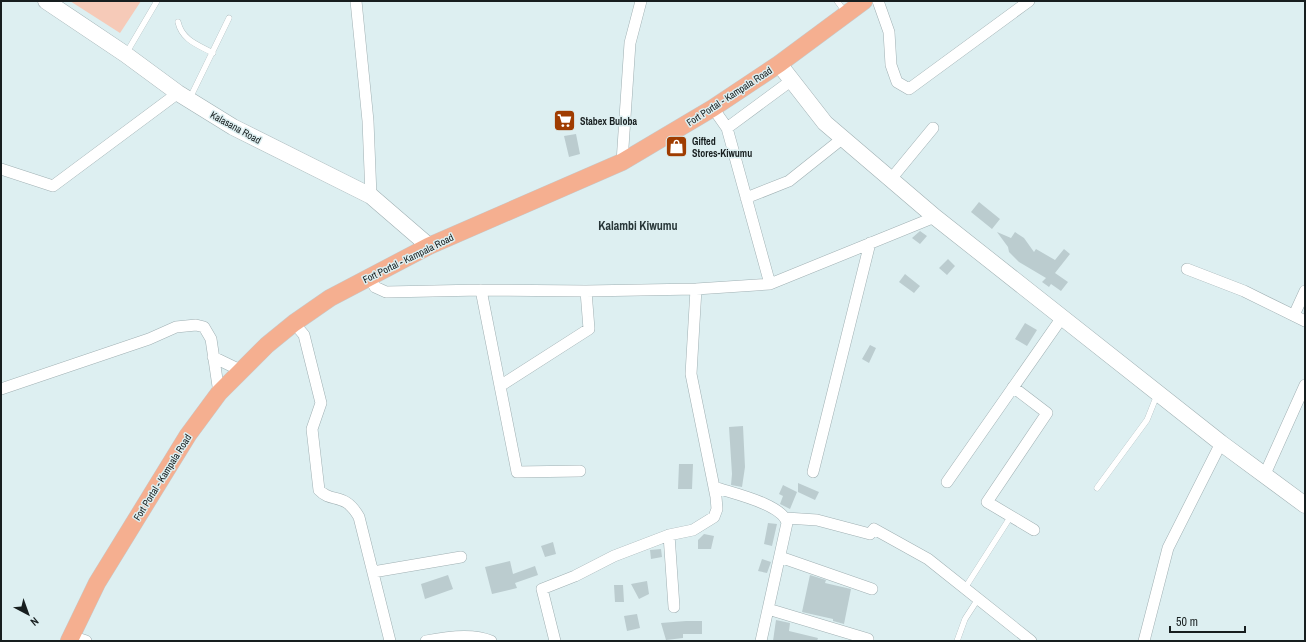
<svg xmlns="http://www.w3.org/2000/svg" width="1306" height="642" viewBox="0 0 1306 642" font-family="'Archivo Narrow',sans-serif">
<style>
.pitch{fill:#f6cab8}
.building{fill:#bbcccf}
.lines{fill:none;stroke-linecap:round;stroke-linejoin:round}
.lane-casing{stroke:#a0b0b3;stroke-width:6}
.street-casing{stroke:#a0b0b3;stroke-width:12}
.secondary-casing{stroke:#a0b0b3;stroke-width:17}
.primary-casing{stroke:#c7c9c9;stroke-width:18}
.lane{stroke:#fff;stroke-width:5.5}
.street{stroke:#fff;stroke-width:11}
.secondary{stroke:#fff;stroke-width:16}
.primary{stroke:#f5af90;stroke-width:17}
.labels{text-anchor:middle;stroke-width:3;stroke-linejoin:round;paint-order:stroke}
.street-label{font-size:10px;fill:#171e1f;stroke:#ddeff1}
.poi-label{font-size:10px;font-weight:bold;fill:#171e1f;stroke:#ddeff1;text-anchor:start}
.quarter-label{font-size:12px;font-weight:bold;fill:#273638;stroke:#ddeff1}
</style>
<rect width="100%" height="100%" fill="#ddeff1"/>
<!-- pitch -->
<path class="pitch" d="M70 1H141L120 33Z"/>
<!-- building -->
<path class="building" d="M576 134 580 154 569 157 564 136Z
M979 202 1000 219 992 229 971 212Z
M920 231 927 236 920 244 912 238Z
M997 232 1011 238 1015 232 1024 238 1034 252 1036 249 1055 260 1064 249 1070 254 1055 273 1068 282 1061 291 1051 284 1049 287 1042 282 1046 278 1019 262 1009 252 1008 247Z
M948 259 955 266 947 275 939 268Z
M905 274 920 286 914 293 899 282Z
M1025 323 1037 330 1027 346 1015 339Z
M870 345 876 348 869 363 862 359Z
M743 426 745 467 742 487 731 485 732 474 729 427Z
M679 464H693L692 489H678Z
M798 483 819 492 815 500 798 492Z
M783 485 797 492 790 509 780 504 783 496 779 494Z
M768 523 777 524 772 546 764 544Z
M704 534 714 536 711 549H698V540Z
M553 542 556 554 545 557 541 546Z
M661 549 662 557 651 559 650 550Z
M762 559 771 562 767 573 758 571Z
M510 561 513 574 535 566 538 575 515 583 517 588 492 594 485 567Z
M448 575 453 589 425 599 421 584Z
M810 575 826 580 825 583 851 589 844 624 833 621V619L802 612Z
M647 581 649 594 639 599 631 584Z
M614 585H623L624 602H615Z
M637 614 640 628 627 631 624 616Z
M776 620 790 623 789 631 818 638 817 641H773Z
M686 621H702V634H683V638L666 640 661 623Z"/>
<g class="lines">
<defs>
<path id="lane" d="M837 1 845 12
M178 22C182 40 198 45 213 53
M127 52 157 1
M190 98 229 18
M1097 488 1147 420 1157 395
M965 588 1011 516
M957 641 965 619 978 599"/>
<path id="street" d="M356 1 368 121 371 196
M878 1 889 32 891 65 897 82 909 89 1029 1
M713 108 727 128 770 284
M727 128 792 80
M622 162 630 43 641 1
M1 169 53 186 178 93
M891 179 933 128
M746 198 789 181 843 138
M1187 269 1244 291 1305 321
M369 276 375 287 386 292 481 290 586 291 696 289 770 284 935 217
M481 290 517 472 580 471
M1294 315 1305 291
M294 323 304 335 321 403 312 429 319 490C332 504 344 491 359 517L390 641
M213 357 240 370
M500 386 589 329 586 291
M1013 387 1047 413 987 502 1034 530
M1 389 149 339 176 327 196 325 204 327 211 339 219 393
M813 472 870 243
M1265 474 1305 385
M947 482 1063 316
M714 487C731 493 783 504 787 523L761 641
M786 518 817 520 870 534 874 529 928 559 1031 641
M669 535 674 607
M780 557 872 589
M373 572 461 557
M768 609 868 639
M71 636 86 641
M426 641C445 637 473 633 491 641
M555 641 542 589 575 576 614 556 669 535 693 530 714 517 717 509 716 497 691 374 696 289
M1144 641 1168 548 1221 443"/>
<path id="secondary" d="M46 1 125 54 178 93 233 127 371 196 429 246
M779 64 825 123 935 217 1221 443 1305 505"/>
<path id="primary" d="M69 641 97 583 188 435 219 393 267 345 294 323 330 298 429 246 622 162 713 108 779 64 864 1"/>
</defs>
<!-- lane casing -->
<use href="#lane" class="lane-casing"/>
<!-- street casing -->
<use href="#street" class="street-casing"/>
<!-- secondary casing -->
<use href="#secondary" class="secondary-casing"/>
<!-- primary casing -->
<use href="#primary" class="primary-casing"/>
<!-- lane -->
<use href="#lane" class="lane"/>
<!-- street -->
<use href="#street" class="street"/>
<!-- secondary -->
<use href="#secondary" class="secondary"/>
<!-- primary -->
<use href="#primary" class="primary"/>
</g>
<!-- icons -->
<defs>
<symbol id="supermarket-square" viewBox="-11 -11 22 22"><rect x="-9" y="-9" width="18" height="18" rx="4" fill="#9f3c01" stroke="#ddeff1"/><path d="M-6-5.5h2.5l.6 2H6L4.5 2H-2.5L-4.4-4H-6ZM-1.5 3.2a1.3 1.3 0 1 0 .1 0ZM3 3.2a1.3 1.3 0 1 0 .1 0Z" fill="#fff"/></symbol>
<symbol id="shop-square" viewBox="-11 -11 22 22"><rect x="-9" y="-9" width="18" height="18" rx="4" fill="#9f3c01" stroke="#ddeff1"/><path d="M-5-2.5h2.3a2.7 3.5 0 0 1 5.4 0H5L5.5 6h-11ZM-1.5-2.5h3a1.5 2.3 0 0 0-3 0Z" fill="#fff"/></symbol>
</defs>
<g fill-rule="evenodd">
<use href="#supermarket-square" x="552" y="108" width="25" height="25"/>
<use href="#shop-square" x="664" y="134" width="25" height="25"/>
</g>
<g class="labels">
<!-- street labels -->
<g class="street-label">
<text transform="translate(729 96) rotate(-33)" y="4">Fort Portal - Kampala Road</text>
<text transform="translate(236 127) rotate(29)" y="4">Kalasana Road</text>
<text transform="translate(408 258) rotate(-26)" y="4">Fort Portal - Kampala Road</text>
<text transform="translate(162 477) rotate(-58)" y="4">Fort Portal - Kampala Road</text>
</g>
<!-- poi labels -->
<g class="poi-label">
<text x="580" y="125">Stabex Buloba</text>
<text x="692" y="145">Gifted<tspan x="692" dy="12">Stores-Kiwumu</tspan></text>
</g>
<!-- quarter labels -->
<g class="quarter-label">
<text x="638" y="230">Kalambi Kiwumu</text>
</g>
</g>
<!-- border -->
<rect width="1306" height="642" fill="none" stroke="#171e1f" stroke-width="4"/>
<!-- north arrow -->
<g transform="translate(28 614) rotate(139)" stroke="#ddeff1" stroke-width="3" paint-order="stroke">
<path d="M0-3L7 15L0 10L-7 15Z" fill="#171e1f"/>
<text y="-6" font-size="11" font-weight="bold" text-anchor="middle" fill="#171e1f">N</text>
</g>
<!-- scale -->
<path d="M1170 626v6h75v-6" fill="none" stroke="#171e1f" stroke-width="2"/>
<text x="1176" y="626" font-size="12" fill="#171e1f" stroke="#ddeff1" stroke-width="3" paint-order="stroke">50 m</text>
</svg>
